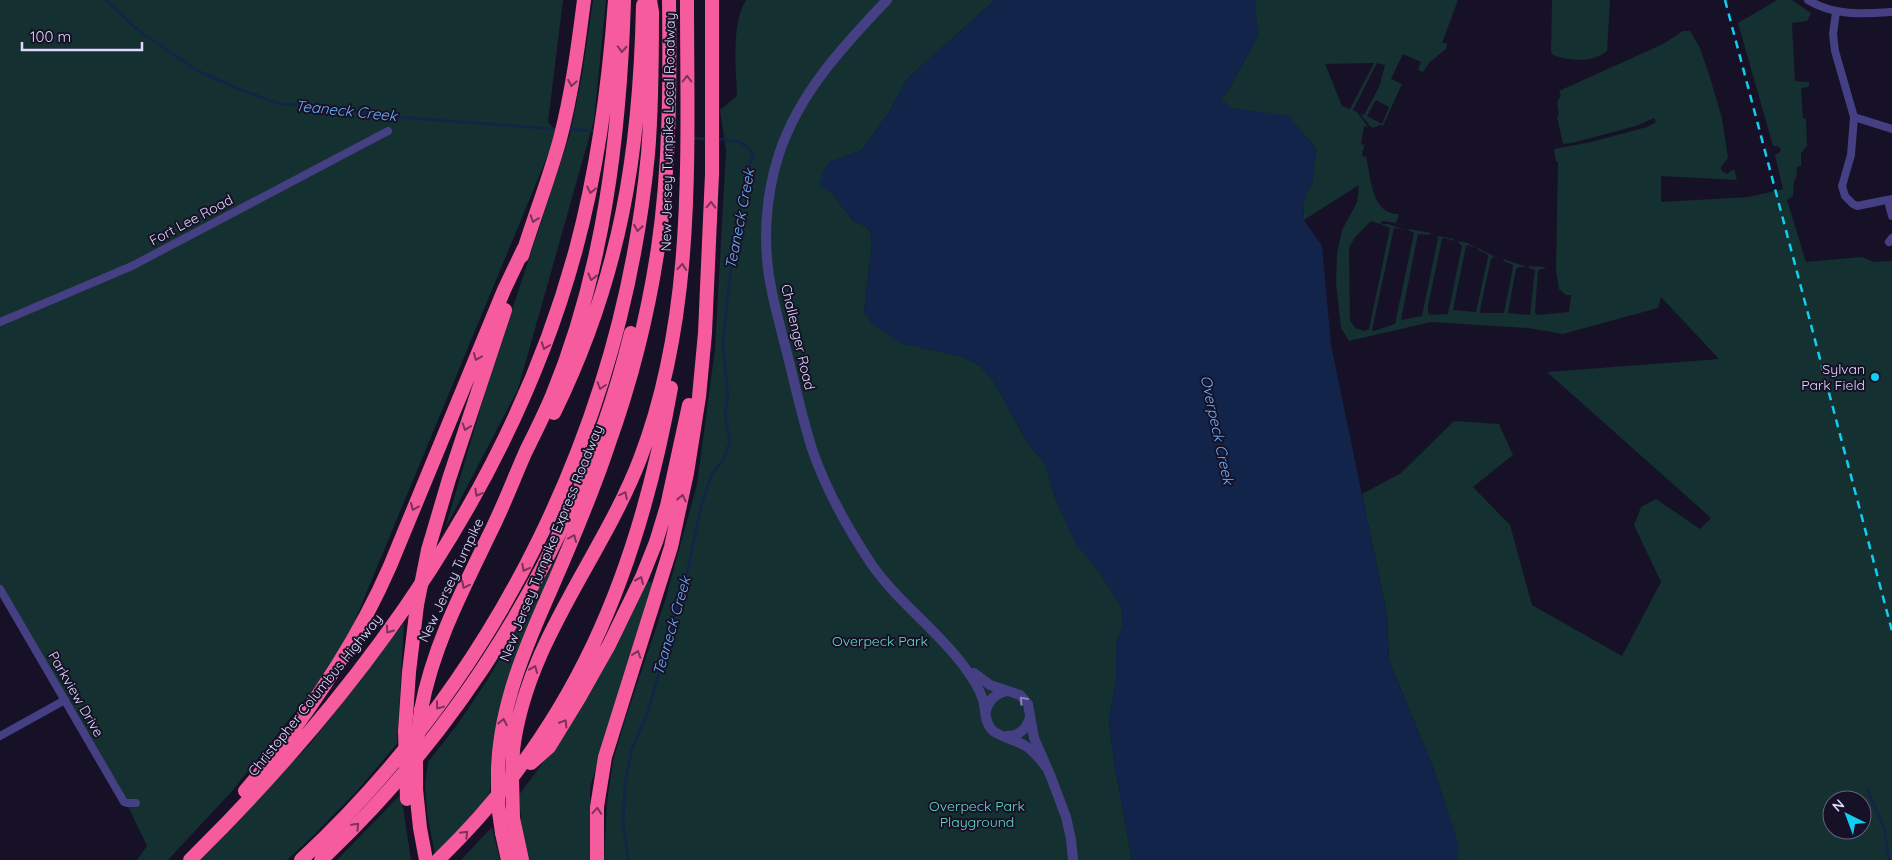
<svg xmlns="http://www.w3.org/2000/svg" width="1892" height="860" viewBox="0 0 1892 860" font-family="Quicksand,sans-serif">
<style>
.green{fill:#143030;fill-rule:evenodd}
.water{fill:#12244a}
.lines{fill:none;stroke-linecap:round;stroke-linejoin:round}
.stream{stroke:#12244a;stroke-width:2.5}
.minor{stroke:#453f83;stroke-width:8}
.tertiary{stroke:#453f83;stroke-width:10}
.motorway{stroke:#f65b9d;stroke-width:14}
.rail{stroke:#10cff2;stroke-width:2.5;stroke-dasharray:8 6;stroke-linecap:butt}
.motorway-bridge{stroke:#f65b9d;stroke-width:14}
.oneway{stroke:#7b325c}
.oneway2{stroke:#8a84ba}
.poi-dot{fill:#10cff2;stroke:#161127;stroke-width:2}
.labels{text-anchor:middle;stroke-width:4;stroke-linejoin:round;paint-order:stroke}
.street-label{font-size:14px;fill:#dfd9fd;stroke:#161127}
.poi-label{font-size:14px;fill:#dfd9fd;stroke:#161127;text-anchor:end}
.park-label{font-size:14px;fill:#68dac3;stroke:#161127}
.water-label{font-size:15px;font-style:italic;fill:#6db0f7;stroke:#161127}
</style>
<rect width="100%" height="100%" fill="#161127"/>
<!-- green -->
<path class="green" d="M0 0H563L548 122 557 133 341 654 233 790 168 860H137L147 846 127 804 0 589Z
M593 0H606L594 120 518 389 445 529 487 386 570 134 582 75Z
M746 0H995L907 79 890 111 862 150 830 162 820 184 833 194 853 221 866 226 871 232 872 242 864 312 901 343 964 357 980 366 993 380 1027 442 1045 464 1056 501 1121 606 1123 624 1116 645V682L1109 720 1114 762 1132 860H604L607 802 613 761 624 723 665 601 697 484 715 349 726 151 720 110 737 96C736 68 731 24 746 0Z
M1256 0H1458L1442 43H1447L1446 49 1430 62 1423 72 1418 70 1421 62 1403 54 1391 79 1402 84 1383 126 1380 125 1373 128 1371 127 1360 114 1364 115 1379 87 1385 65 1377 63 1353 110 1357 112 1368 127 1364 126 1361 144 1365 145 1362 152 1363 157 1366 156C1371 177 1371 215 1399 214L1396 223 1383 221 1380 224 1371 221 1355 237 1349 248 1350 320 1355 328 1365 331 1369 329 1390 228 1381 224H1388L1405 230 1394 228 1372 330 1374 331 1395 324 1414 233 1408 230 1409 229 1431 233 1429 235 1418 234 1401 320 1422 316 1438 238 1437 236 1432 235H1433L1453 239 1454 241 1444 238 1442 239 1428 306V313L1430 315 1448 314 1462 246 1457 241 1468 243 1476 249 1468 245 1466 246 1453 310 1476 312 1488 257 1487 254 1478 250V248L1501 260 1494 257 1491 259 1480 310 1481 313H1504L1513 267V265L1503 261 1504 259 1526 267H1519L1516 269 1508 313 1530 315 1535 270 1529 268V266L1543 267 1546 269H1540L1538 271 1535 312 1537 315 1569 312 1571 295H1566L1559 289 1556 270 1558 162 1556 161 1554 149 1591 142 1647 127 1656 122 1654 118 1636 126 1572 143 1563 144 1557 117 1559 114 1557 102 1561 95 1559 91 1663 44 1683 31H1690L1699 46 1709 74 1722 118 1728 158 1721 167V170L1727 174 1734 169 1737 180 1661 176V202L1749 197 1783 189 1775 155 1780 152 1781 149 1777 146H1773L1738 23 1777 0H1792L1811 13 1807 21 1792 23 1795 81 1809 82V87L1801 88 1803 118 1806 119 1807 146 1801 153V166L1797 167 1796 179 1794 180 1793 196 1787 200 1806 262 1862 257 1874 262 1892 261V860H1458V844L1434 770 1389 660 1387 615 1362 494 1401 473 1454 421 1499 424 1513 455 1473 487 1510 525 1532 605 1622 656 1661 582 1634 525 1641 507 1656 499 1700 529 1711 518 1547 372 1719 359 1661 297 1658 308 1563 334 1528 328 1431 322 1349 341 1341 328 1336 283 1337 254 1342 230 1357 202 1359 185 1304 220 1303 205 1307 192 1312 184 1316 149 1308 139 1228 109 1221 100 1230 87 1258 35 1255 8ZM1374 63 1350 109 1342 106 1325 64ZM1376 100 1389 107 1382 124 1367 116ZM1832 800H1862V830H1832Z
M1552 0H1610L1607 51C1593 63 1570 61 1553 55L1551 52Z
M558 555 493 761 489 798 435 855 427 813 425 784 428 762 457 725 488 679Z
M645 580 657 584 590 787V860H529L522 828 519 795 558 742Z
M404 623 397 744 357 791 314 835 287 860H198L310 744Z
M401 794 411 860H337Z
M492 827 500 860H461Z"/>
<!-- water -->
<path class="water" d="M995 0H1256L1255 8 1258 35 1230 87 1221 100 1229 105V109L1232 108 1289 116 1316 149 1312 184 1307 192 1303 205 1304 220 1322 246 1331 345 1387 615 1389 660 1434 770 1458 844V860H1132L1114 762 1109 720 1116 682V645L1123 624 1121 606 1100 574 1076 544 1056 501 1045 464 1027 442 993 380 980 366 964 357 901 343 872 324 864 312 872 242 871 232 866 226 853 221 833 194 820 185 823 171 829 162 862 150 890 111 907 79Z"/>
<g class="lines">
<!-- stream -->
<path class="stream" d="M106 0 138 30 196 70 239 89 280 104 325 106 381 116 557 129
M568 129 595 131
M693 138 707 139
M1867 788 1884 828 1889 860
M628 860 623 822 625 783 632 748 647 715 687 573 702 503 712 474 723 460 730 442 725 414 728 398 723 344 729 283 744 183 753 155C745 140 733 140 717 139"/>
<!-- minor -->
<path class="minor" d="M1808 0C1834 16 1862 14 1892 12
M1836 12 1833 34 1835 51 1854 117 1851 155 1842 186 1845 196 1853 204 1857 206 1892 199
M1854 117 1892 129
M1888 201 1892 216
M1889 242 1892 238
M0 322 132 266 388 131
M0 589 124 802 127 803H136
M0 736 65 700"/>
<!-- tertiary -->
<path class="tertiary" d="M887 0C844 45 799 93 779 154 765 197 762 247 772 292 776 312 782 333 787 353 795 385 802 417 812 449 826 490 848 529 872 565 898 602 936 629 963 665 971 676 979 687 983 700 986 710 984 722 992 730 998 736 1015 740 1024 745 1033 750 1040 759 1046 767
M974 673 990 685 1020 695 1028 704 1034 738 1051 777 1066 817 1071 839 1073 860
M986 711C989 699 996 693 1007 691
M1007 736C1019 736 1027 729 1030 717"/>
<!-- motorway -->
<path class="motorway" d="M522 256C534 217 549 179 560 139 572 93 578 47 584 0
M554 413C620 278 640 154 643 5
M428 550 449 479 505 310
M421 710C433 646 463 589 491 531 504 505 514 478 526 451 535 433 544 415 552 396 604 270 620 135 624 0
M405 731 409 672 417 605
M513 750C526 642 602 558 640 459 696 313 687 154 687 0
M531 763 549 747 579 698 609 645 642 577 656 542 667 506 689 405
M498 770C500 702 528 641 555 580 574 536 593 491 608 446 631 382 648 315 658 248 670 166 670 83 669 0
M416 789 420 828 426 860
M245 791C303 722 354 649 390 566L504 290 524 248
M513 818 522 860
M502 833 508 860
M190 860C364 689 512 486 576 249 598 167 609 84 615 0
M301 860C499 676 622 424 648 154 652 107 652 59 652 12L650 0
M321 860C471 719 582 533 631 333
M438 860C575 728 638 573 671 388
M597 860V807L605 757 671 547 687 473 699 397 705 333 712 174V0"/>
<!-- rail -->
<path class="rail" d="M1725 0 1892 631"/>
<!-- motorway-bridge -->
<path class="motorway-bridge" d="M417 605 428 550
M405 731 407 799
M513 750 512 778 513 818
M498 770V805L502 833
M416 789V749L421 710"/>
</g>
<!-- one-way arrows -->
<defs><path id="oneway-chevron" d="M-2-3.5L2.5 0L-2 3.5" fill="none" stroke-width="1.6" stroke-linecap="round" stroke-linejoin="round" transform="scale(1.25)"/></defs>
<g class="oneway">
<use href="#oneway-chevron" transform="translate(622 49) rotate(93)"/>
<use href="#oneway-chevron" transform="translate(687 79) rotate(-90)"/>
<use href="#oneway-chevron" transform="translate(572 83) rotate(100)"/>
<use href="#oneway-chevron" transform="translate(591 190) rotate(102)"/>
<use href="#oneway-chevron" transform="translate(711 205) rotate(-88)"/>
<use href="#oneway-chevron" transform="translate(534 219) rotate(109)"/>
<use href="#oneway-chevron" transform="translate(638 228) rotate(99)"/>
<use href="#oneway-chevron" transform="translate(682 267) rotate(-85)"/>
<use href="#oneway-chevron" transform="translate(592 277) rotate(104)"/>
<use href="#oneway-chevron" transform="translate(545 346) rotate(110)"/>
<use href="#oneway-chevron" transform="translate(477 357) rotate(113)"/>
<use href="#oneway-chevron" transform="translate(601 386) rotate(108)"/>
<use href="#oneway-chevron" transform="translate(466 427) rotate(109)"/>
<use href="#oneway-chevron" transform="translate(478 493) rotate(119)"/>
<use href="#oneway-chevron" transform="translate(624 495) rotate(-64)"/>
<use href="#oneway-chevron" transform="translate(682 498) rotate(-78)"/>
<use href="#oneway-chevron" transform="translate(414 507) rotate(113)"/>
<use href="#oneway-chevron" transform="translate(573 538) rotate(-67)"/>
<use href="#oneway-chevron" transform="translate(525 568) rotate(118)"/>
<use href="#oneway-chevron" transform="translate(640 580) rotate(-66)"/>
<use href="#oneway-chevron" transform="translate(465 585) rotate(116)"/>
<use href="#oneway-chevron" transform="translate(389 630) rotate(126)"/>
<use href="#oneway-chevron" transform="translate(637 654) rotate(-71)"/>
<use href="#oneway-chevron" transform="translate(534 669) rotate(-68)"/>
<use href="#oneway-chevron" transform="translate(439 706) rotate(127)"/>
<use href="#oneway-chevron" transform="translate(503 722) rotate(-79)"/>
<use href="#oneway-chevron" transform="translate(564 723) rotate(-58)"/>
<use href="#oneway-chevron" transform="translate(597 811) rotate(-86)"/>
<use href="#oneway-chevron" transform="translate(356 826) rotate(-46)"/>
<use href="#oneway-chevron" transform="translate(465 834) rotate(-46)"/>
</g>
<use class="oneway2" href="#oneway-chevron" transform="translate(1023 700) rotate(-132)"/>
<!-- markers -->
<circle class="poi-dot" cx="1875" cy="377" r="5"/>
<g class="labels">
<!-- street labels -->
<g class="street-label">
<text transform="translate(668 132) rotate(-89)" y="5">New Jersey Turnpike Local Roadway</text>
<text transform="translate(191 220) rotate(-28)" y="5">Fort Lee Road</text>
<text transform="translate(798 337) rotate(77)" y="5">Challenger Road</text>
<text transform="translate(551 543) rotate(-68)" y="5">New Jersey Turnpike Express Roadway</text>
<text transform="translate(451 580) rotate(-65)" y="5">New Jersey Turnpike</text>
<text transform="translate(76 694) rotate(60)" y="5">Parkview Drive</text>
<text transform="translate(315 695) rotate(-51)" y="5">Christopher Columbus Highway</text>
</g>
<!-- poi labels -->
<g class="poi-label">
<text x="1865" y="374">Sylvan<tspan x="1865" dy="16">Park Field</tspan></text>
</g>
<!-- park labels -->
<g class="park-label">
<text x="880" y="646">Overpeck Park</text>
<text x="977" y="811">Overpeck Park<tspan x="977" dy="16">Playground</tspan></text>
</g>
<!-- water labels -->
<g class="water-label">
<text transform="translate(346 111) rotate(6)" y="5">Teaneck Creek</text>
<text transform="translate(740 219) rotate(-79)" y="5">Teaneck Creek</text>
<text transform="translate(1217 430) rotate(78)" y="5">Overpeck Creek</text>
<text transform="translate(672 626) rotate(-74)" y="5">Teaneck Creek</text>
</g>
</g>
<!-- north arrow -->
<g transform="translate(1847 815) rotate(318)"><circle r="24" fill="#161127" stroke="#66617d"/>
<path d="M0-4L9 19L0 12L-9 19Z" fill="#10cff2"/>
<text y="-8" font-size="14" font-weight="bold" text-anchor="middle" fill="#dfd9fd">N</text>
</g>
<!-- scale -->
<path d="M22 42v8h120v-8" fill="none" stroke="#dfd9fd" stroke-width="2.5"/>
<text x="30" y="42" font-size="15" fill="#dfd9fd" stroke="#161127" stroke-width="4" paint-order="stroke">100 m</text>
</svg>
